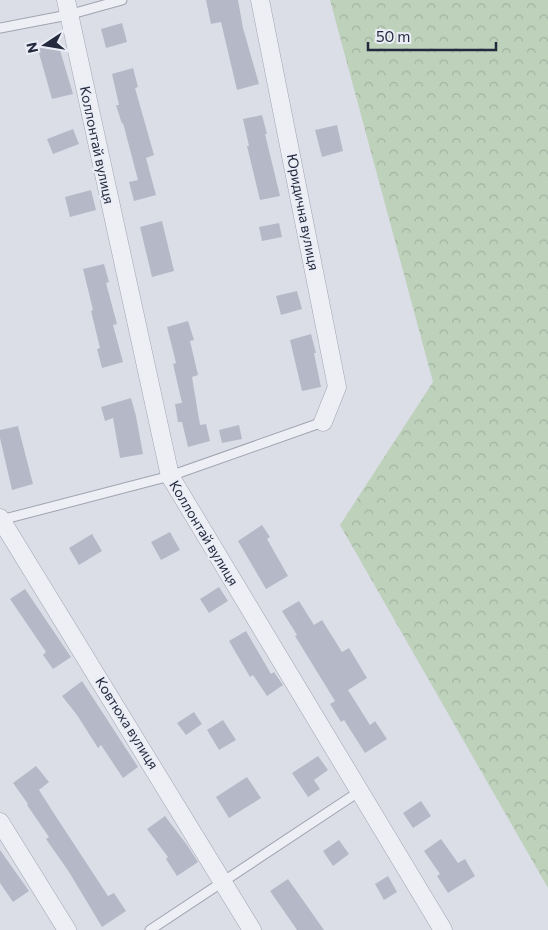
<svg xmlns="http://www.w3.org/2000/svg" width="548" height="930" viewBox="0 0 548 930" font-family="Commissioner,sans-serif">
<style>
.forest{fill:url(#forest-crowns)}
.building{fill:#b5b9c7}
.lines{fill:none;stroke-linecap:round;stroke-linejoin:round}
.lane-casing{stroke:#a0a4b1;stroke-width:11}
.street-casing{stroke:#a0a4b1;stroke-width:19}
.lane{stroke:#eeeff5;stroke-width:9}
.street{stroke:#eeeff5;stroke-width:18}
.labels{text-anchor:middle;stroke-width:4;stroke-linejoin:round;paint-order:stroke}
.street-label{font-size:14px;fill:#242a3e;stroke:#eaedf5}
</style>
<defs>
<pattern id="forest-crowns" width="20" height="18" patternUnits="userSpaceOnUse" patternTransform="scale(1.25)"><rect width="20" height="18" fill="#bed1bb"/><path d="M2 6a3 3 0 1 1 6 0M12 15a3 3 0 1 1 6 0" fill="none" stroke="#a3b4a2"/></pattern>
</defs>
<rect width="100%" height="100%" fill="#dbdee7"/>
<!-- forest -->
<path class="forest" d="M330 0H548V888L340 525 433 382Z"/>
<!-- building -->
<path class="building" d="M206 0H238L243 28 259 84 237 90 221 22 211 24Z
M122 23 127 42 106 48 101 29Z
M57 40 73 94 52 99 37 46Z
M133 68 138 87 135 88 154 155 146 158 156 195 134 201 129 182 138 180 123 123 122 124 116 105H119L112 74Z
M262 115 267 134H265L280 196 260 200 247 146H249L243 119Z
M337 125 343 151 322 157 315 130Z
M73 129 79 144 53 154 47 139Z
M91 190 96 210 70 217 65 197Z
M162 221 174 271 152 277 140 227Z
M279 223 282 237 262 241 259 227Z
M104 264 109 282 106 283 117 324 113 325 123 362 102 368 97 349 100 348 91 311 93 310 83 269Z
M297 291 302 309 281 315 276 296Z
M188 321 194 340 190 341 198 375 192 377 200 425 206 424 210 441 188 447 182 422H178L175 404 182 403 173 364 176 363 167 327Z
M311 334 316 353H314L321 387 302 391 290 340Z
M131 398 136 416 143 454 120 458 113 418 105 421 101 407Z
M239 425 242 439 222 443 219 430Z
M18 426 33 484 12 490 0 438V430Z
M262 525 270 537 267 539 288 576 266 589 238 541Z
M170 532 180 550 161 560 151 542Z
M92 534 102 551 79 565 69 548Z
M219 587 228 601 209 613 200 599Z
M25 589 71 657 53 669 43 655 46 652 10 599Z
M299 601 314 625 322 620 342 652 349 648 367 678 348 690 370 725 375 721 387 739 365 753 344 720 341 722 330 704 335 701 295 636 297 635 282 611Z
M246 631 271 674 274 672 283 685 267 696 253 675 250 677 229 641Z
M82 681 138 767 123 778 101 745 98 748 77 715 62 696Z
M194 712 202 724 186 735 177 723Z
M223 720 236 740 219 750 207 730Z
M318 756 328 770 314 780 320 789 308 797 292 773Z
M36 766 49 782 39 790 53 812 108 896 114 893 126 911 102 927 69 872 46 839 49 837 27 805 28 804 13 783Z
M247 777 261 798 229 818 216 797Z
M421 801 431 816 413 828 403 813Z
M165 816 187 845 198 862 177 876 166 859 168 857 147 829Z
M441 839 458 863 465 859 475 876 448 893 437 876 440 874 424 851Z
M339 840 349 854 333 866 323 851Z
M0 850 29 891 13 902 0 883Z
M388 876 397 892 384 900 375 884Z
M288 879 324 930H297L270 891Z"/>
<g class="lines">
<defs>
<path id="lane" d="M0 28 68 15 122 0
M1 520 170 476 323 422
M150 930 360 791"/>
<path id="street" d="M66 0 170 476 443 930
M260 0 337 387 323 422
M0 518 252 930
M0 822 67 930"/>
</defs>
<!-- lane casing -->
<use href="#lane" class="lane-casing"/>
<!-- street casing -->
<use href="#street" class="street-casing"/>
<!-- lane -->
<use href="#lane" class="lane"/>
<!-- street -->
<use href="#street" class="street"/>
</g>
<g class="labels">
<!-- street labels -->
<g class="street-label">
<text transform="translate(97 145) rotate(78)" y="5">Коллонтай вулиця</text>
<text transform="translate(303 212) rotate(79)" y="5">Юридична вулиця</text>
<text transform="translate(204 533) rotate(59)" y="5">Коллонтай вулиця</text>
<text transform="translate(127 723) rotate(58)" y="5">Ковтюха вулиця</text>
</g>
</g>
<!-- north arrow -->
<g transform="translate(45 45) rotate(258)" stroke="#eaedf5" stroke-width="4" paint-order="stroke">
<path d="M0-4L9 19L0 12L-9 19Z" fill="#242a3e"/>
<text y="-8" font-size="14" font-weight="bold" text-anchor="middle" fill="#242a3e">N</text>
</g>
<!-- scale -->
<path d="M368 42v8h128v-8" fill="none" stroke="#242a3e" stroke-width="2.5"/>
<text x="376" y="42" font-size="15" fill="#242a3e" stroke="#eaedf5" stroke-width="4" paint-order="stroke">50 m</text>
</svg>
